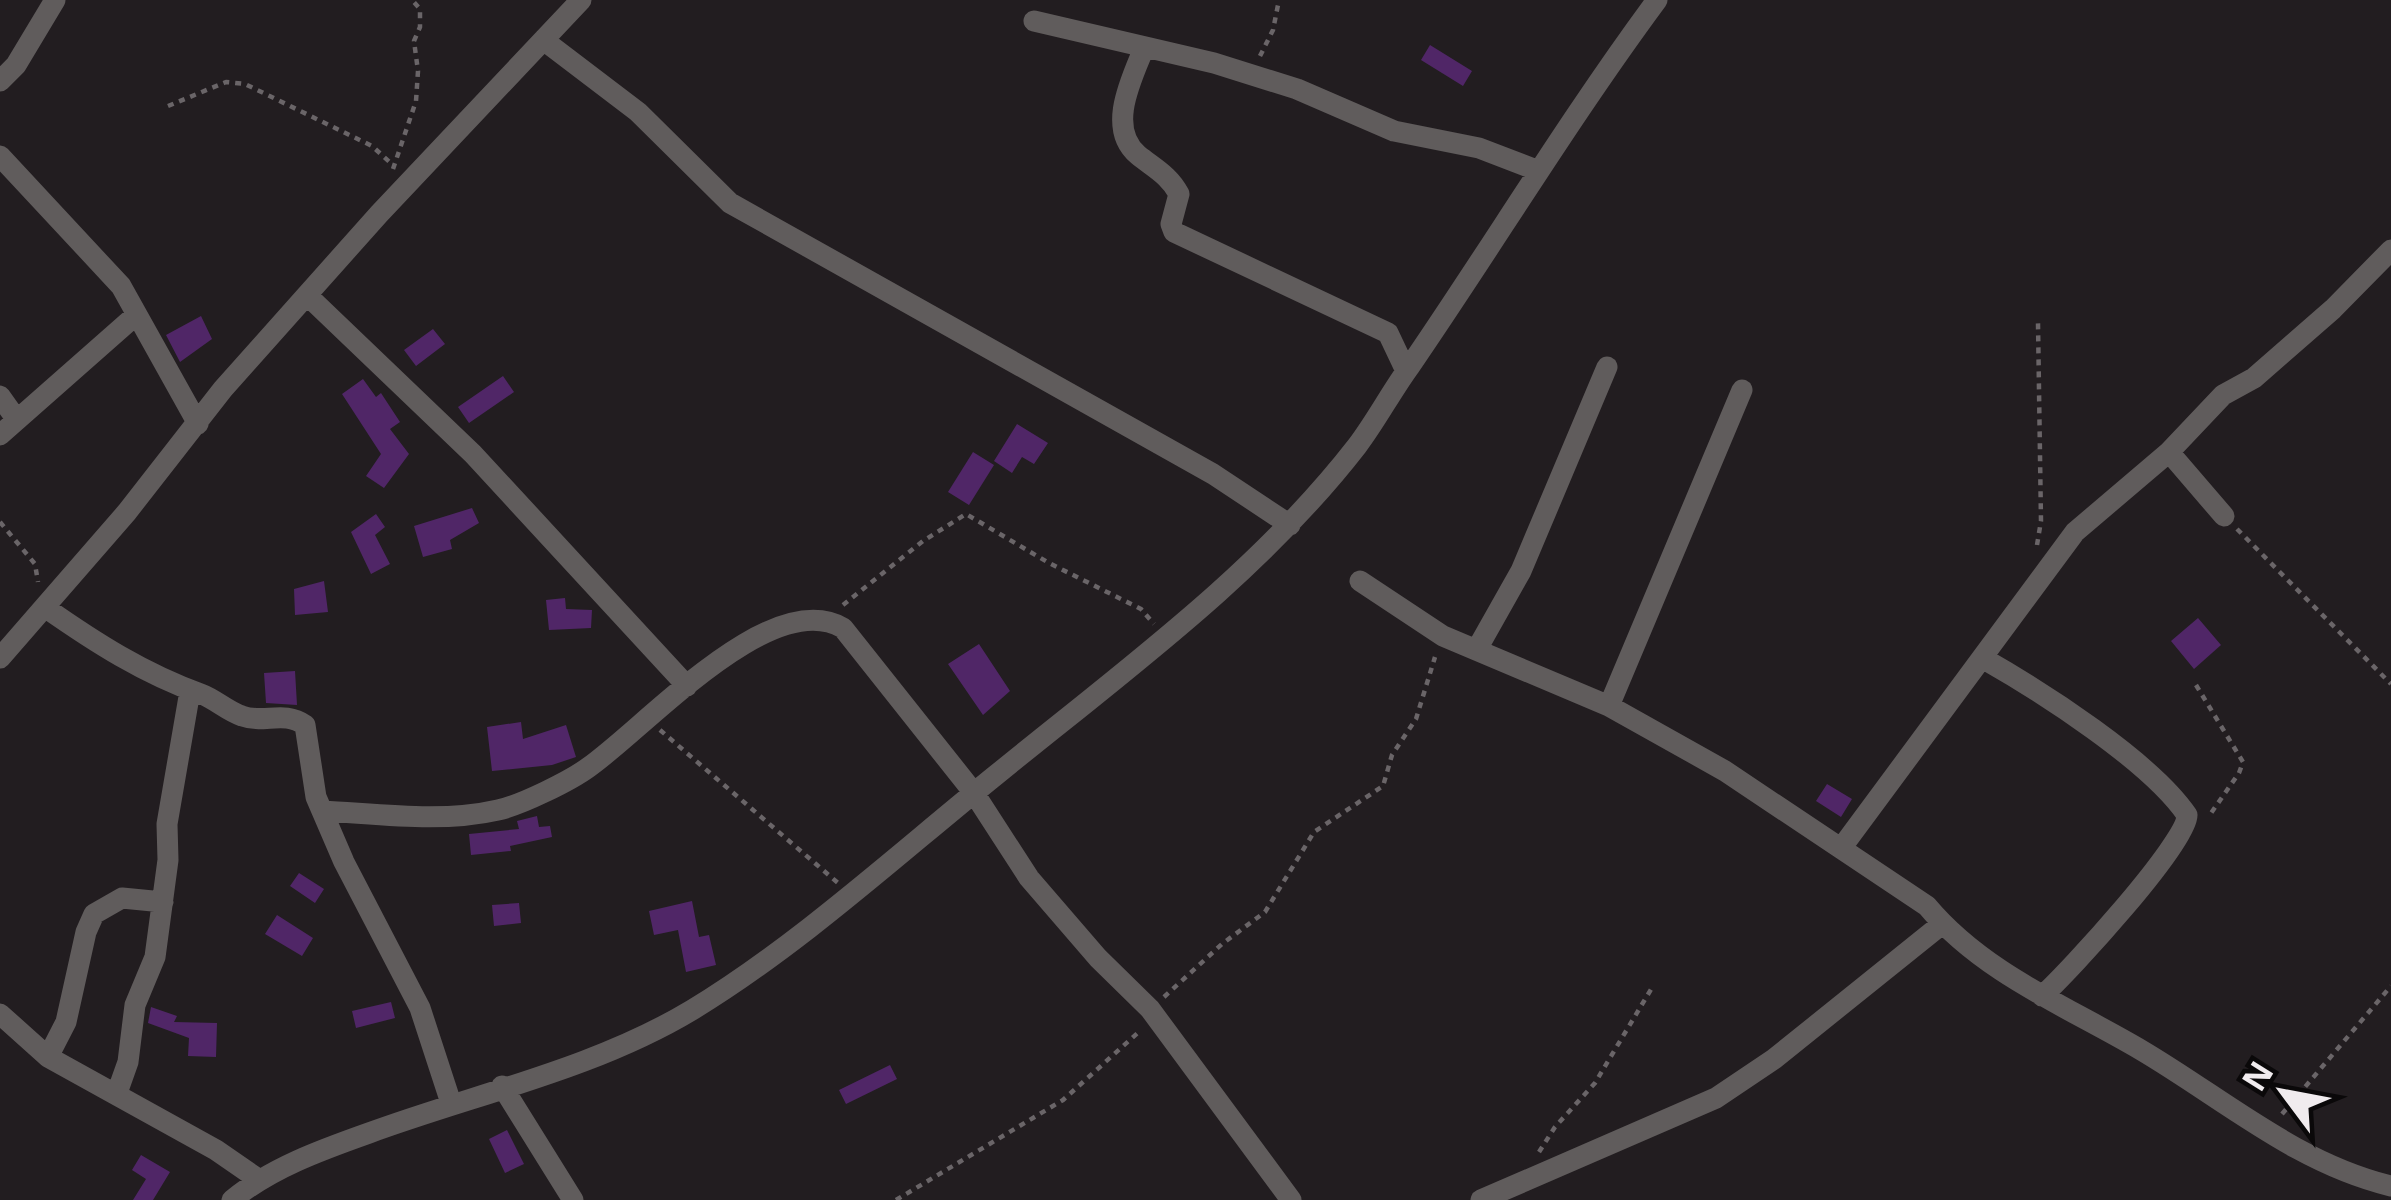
<svg xmlns="http://www.w3.org/2000/svg" width="2391" height="1200" viewBox="0 0 2391 1200" font-family="'Noto Sans',sans-serif">
<style>
.building{fill:#502667}
.lines{fill:none;stroke-linecap:round;stroke-linejoin:round}
.path{stroke:#6a6568;stroke-width:4.5;stroke-dasharray:6 6;stroke-linecap:butt}
.street{stroke:#605c5c;stroke-width:21}
</style>
<rect width="100%" height="100%" fill="#221d20"/>
<!-- building -->
<path class="building" d="M1430 45 1472 71 1463 86 1421 60Z
M201 316 212 339 180 362 166 335Z
M433 329 445 344 416 366 404 350Z
M503 376 514 392 469 423 458 407Z
M363 379 376 397 381 393 400 422 390 429 409 454 384 488 366 476 381 454 342 394Z
M1017 424 1048 443 1034 464 1022 457 1012 473 994 461Z
M973 452 994 465 969 505 948 492Z
M472 508 479 523 450 540 452 549 423 557 414 526Z
M376 514 385 527 375 535 390 564 371 574 351 532Z
M324 581 328 612 295 615 294 589Z
M565 598 566 609 592 610 591 628 549 630 546 600Z
M2198 618 2221 645 2194 669 2171 641Z
M979 644 1010 691 983 715 948 664Z
M295 671 297 705 266 703 264 673Z
M521 722 523 739 566 725 576 757 552 765 492 771 487 727Z
M1827 784 1852 799 1841 817 1816 801Z
M537 816 539 827 550 826 552 837 510 846 511 851 471 855 469 834 519 829 517 821Z
M299 873 324 889 315 903 290 886Z
M692 901 699 937 709 935 716 965 686 972 678 930 654 935 649 911Z
M519 903 521 923 494 926 492 905Z
M277 915 313 938 302 956 265 934Z
M391 1002 395 1018 356 1028 352 1011Z
M151 1007 177 1016 174 1022 217 1023 216 1057 188 1056 189 1038 148 1023Z
M890 1065 897 1079 846 1104 839 1090Z
M507 1130 524 1164 505 1173 489 1139Z
M141 1155 170 1172 153 1200H133L146 1179 132 1170Z"/>
<g class="lines">
<!-- path -->
<path class="path" d="M1260 56 1273 30 1279 0
M168 106 226 82 245 84 372 146 394 166
M393 169 416 101 418 71 414 41 420 27V9L412 0
M0 522 35 564 38 582
M2237 529 2391 684
M2037 545 2041 521 2038 323
M843 605 923 541 966 514 1049 563 1141 609 1154 624
M2196 685 2243 762 2239 773 2209 816
M660 730 838 883
M1164 997 1222 944 1265 912 1314 832 1383 786 1392 755 1416 719 1435 657
M2282 1114 2391 986
M1539 1152 1555 1127 1595 1083 1653 986
M896 1200 1063 1100 1141 1030"/>
<!-- street -->
<path class="street" d="M1034 21 1214 63 1297 89 1394 131 1479 148 1539 171
M546 42 638 112 730 203 1213 474 1290 525
M1144 48C1132 78 1106 128 1138 155 1154 168 1169 175 1179 194L1171 224 1174 232 1388 333 1406 371
M0 81 16 65 55 0
M0 156 121 286 198 424
M309 297 473 454 687 686
M0 396 17 420
M0 435 136 315
M2169 452 2224 516
M1360 581 1443 636 1609 706 1725 771 1927 906C1983 973 2068 1007 2141 1050 2224 1099 2296 1163 2391 1186
M46 608C96 643 143 673 201 694 215 699 227 711 242 716 264 724 284 710 305 725L316 797 344 862 420 1008 451 1103
M1477 649 1521 571 1607 367
M0 658 127 512 223 389 379 214 581 0
M1984 659C2042 692 2150 761 2187 815 2188 842 2068 973 2042 996
M1609 706 1742 390
M323 811C379 814 442 823 498 810 521 805 570 781 589 767 647 726 771 586 843 628L974 793 1029 878 1098 958 1150 1009 1291 1200
M1842 847 2075 532 2169 452 2223 395 2254 378 2333 309 2391 250
M0 1014 48 1057 216 1150 258 1179
M48 1057 66 1022 86 932 94 914 122 898 163 902
M502 1086 573 1200
M117 1093 128 1062 135 1005 155 957 168 860 167 824 190 691
M232 1200C271 1168 321 1150 369 1133 475 1094 594 1069 692 1010 799 945 898 854 996 775 1121 673 1257 575 1357 446 1376 421 1391 392 1410 366 1493 245 1569 119 1657 0
M1481 1200 1716 1098 1774 1059 1942 924"/>
</g>
<!-- north arrow -->
<g transform="translate(2283 1092) rotate(302)" stroke="#0a0809" stroke-width="9" paint-order="stroke">
<path d="M0-9L21 45L0 30L-21 45Z" fill="#f0ebee"/>
<text y="-18" font-size="33" font-weight="bold" text-anchor="middle" fill="#f0ebee">N</text>
</g>
</svg>
